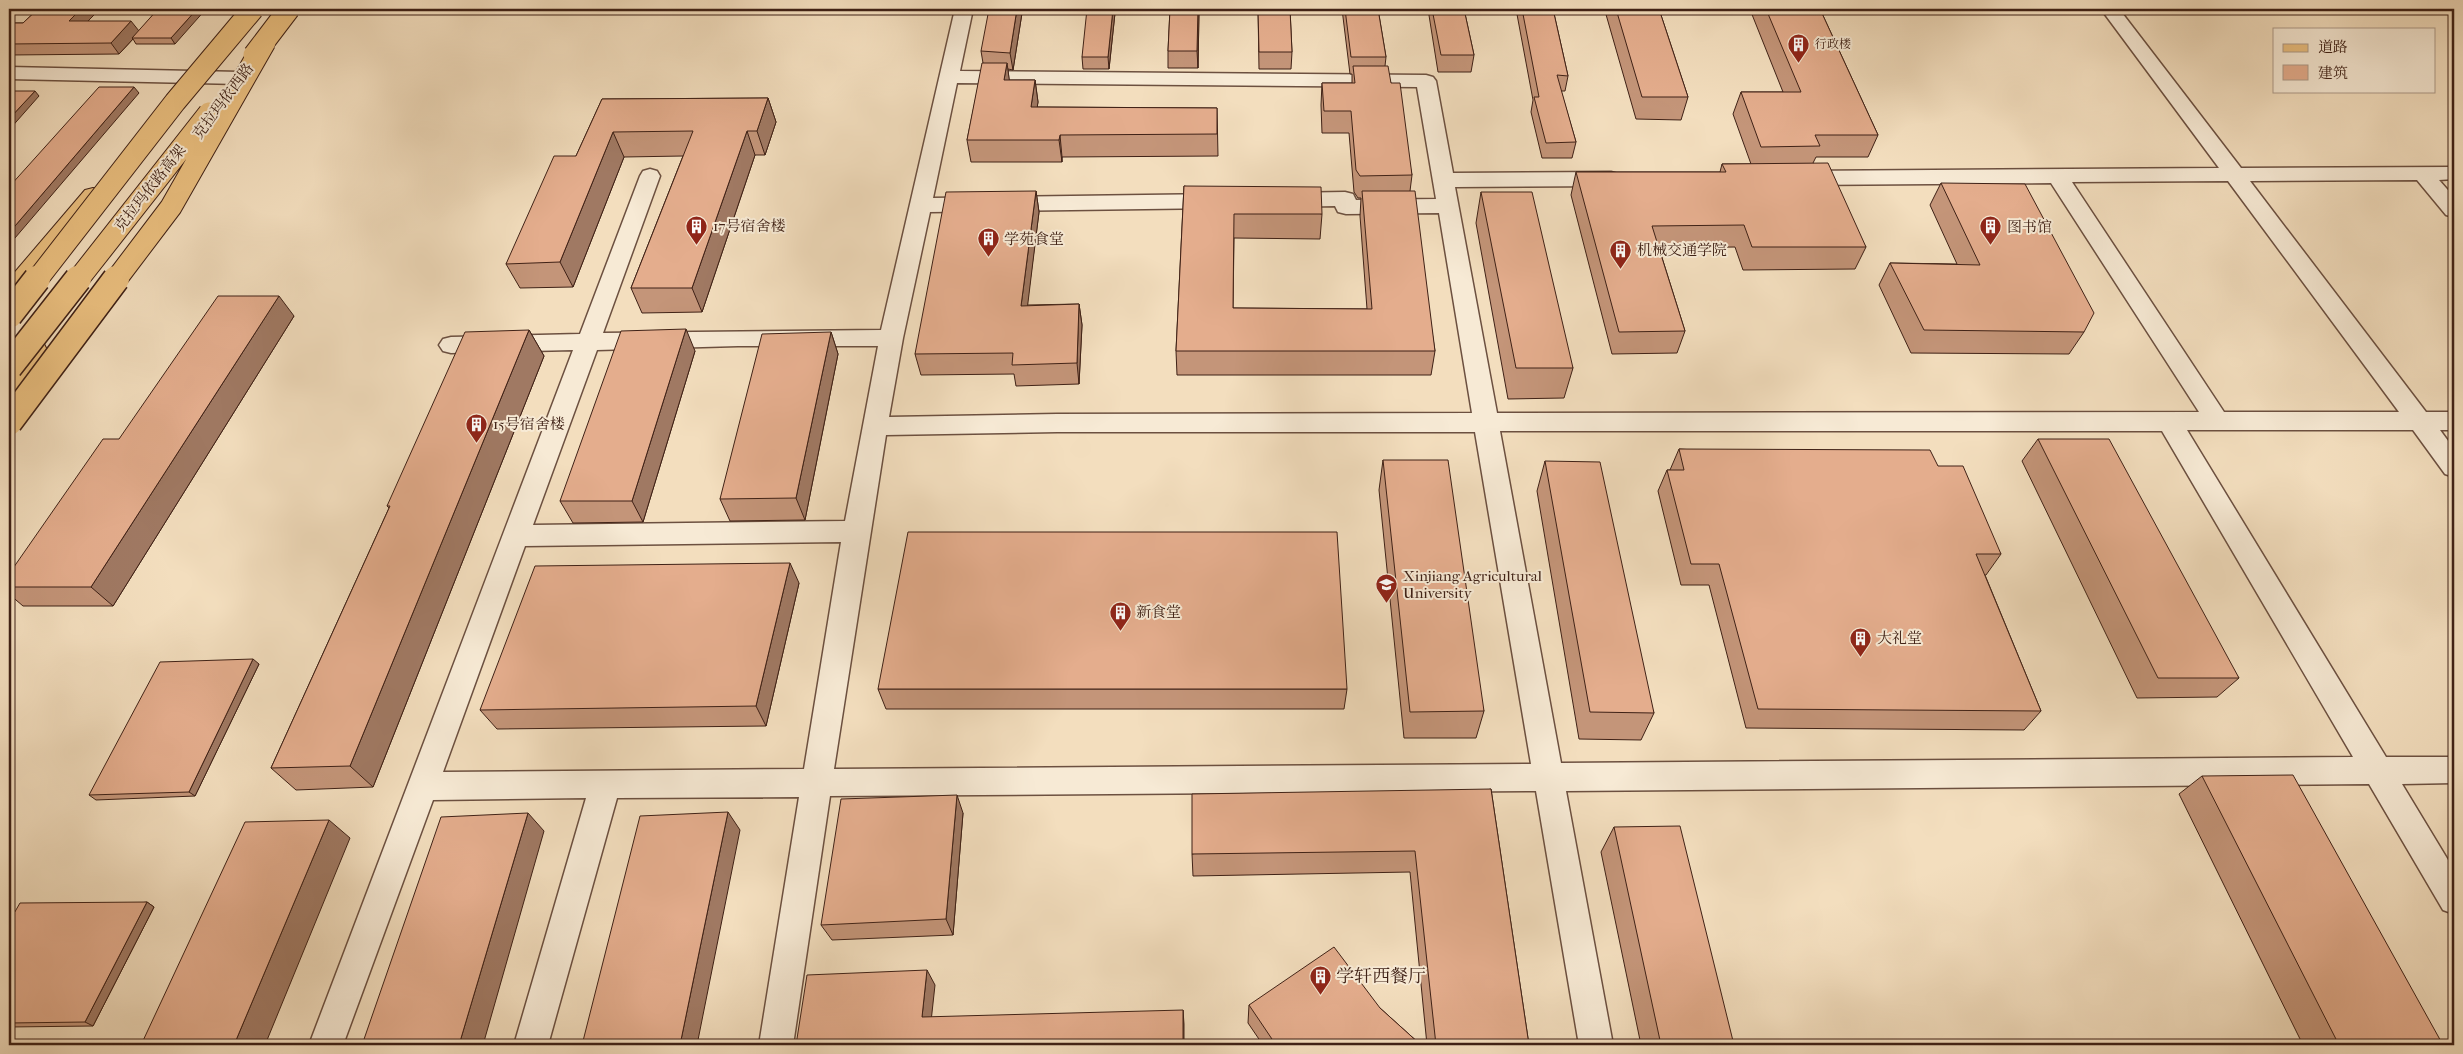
<svg xmlns="http://www.w3.org/2000/svg" width="2463" height="1054" viewBox="0 0 2463 1054" font-family="'IM FELL French Canon','Noto Serif SC',serif">
<style>
.lines{fill:none;stroke-linecap:round;stroke-linejoin:round}
.minor-casing{stroke:#6c5040;stroke-width:3}
.primary-casing{stroke:#3f2116;stroke-width:2}
.trunk-casing{stroke:#3f2116;stroke-width:2}
.minor{fill:#f7ead5;fill-rule:evenodd}
.primary{fill:#eabf7f;fill-rule:evenodd}
.trunk{fill:#eabf7f;fill-rule:evenodd}
.trunk-bridge-far1-casing{stroke:#3f2116;stroke-width:23;stroke-linecap:butt}
.trunk-bridge-casing{stroke:#3f2116;stroke-width:29;stroke-linecap:butt}
.trunk-bridge-far1{stroke:#eabf7f;stroke-width:21}
.trunk-bridge{stroke:#eabf7f;stroke-width:26}
.wall{fill:#c49579;stroke:#3f2116}
.shaded-wall{fill:#a07963;stroke:#3f2116}
.building{fill:#e4ad8d;stroke:#3f2116}
.labels{text-anchor:middle;stroke-width:4;stroke-linejoin:round;paint-order:stroke}
.far-poi-label{font-size:12px;fill:#3f2116;stroke:#f7ead5;text-anchor:start}
.street-label{font-size:15px;fill:#3f2116;stroke:#f7ead5}
.poi-label{font-size:15px;fill:#3f2116;stroke:#f7ead5;text-anchor:start}
.near-poi-label{font-size:18px;fill:#3f2116;stroke:#f7ead5;text-anchor:start}
</style>
<rect width="100%" height="100%" fill="#f3debe"/>
<filter id="stains"><feTurbulence type="fractalNoise" baseFrequency=".004" numOctaves="4"/><feColorMatrix values="0 0 0 0 .2 0 0 0 0 .09 0 0 0 0 .02 0 0 0 .5 -.17"/></filter>
<radialGradient id="worn" r=".72"><stop offset=".6" stop-color="#630" stop-opacity="0"/><stop offset="1" stop-color="#630" stop-opacity=".3"/></radialGradient>
<g class="lines">
<defs>
<path id="minor" d="M955 9H973L960 71 1426 75 1433 77 1436 81 1453 173 1611 172 1618 174 1621 179 1618 184 1611 186 1455 187 1497 413 2199 412 2051 183 1800 185 1793 183 1790 178 1793 173 1800 171 2219 168 2101 9H2119L2241 168 2454 167V179L2439 180 2454 197V217L2446 215 2417 180 2250 181 2426 412H2454V430H2440L2454 449V477L2445 474 2413 430H2187L2386 757H2454V783L2402 784 2454 870V914L2443 910 2369 784 1566 791 1613 1045H1579L1536 791 830 796 793 1045H759L799 797 617 798 548 1045H514L586 798 433 800 343 1045H309L573 350 451 353 443 351 439 345 443 339 451 337 580 334 640 176 643 171 650 169 657 171 660 176 603 333 881 330ZM957 83 1417 87 1436 199 1356 200 1353 194 1345 192 1286 193 1278 195 1275 200 1278 205 1286 207 1335 206 1338 212 1346 214 1439 213 1472 413 1057 414 889 417 903 338 930 212 1219 208 1227 206 1230 201 1227 196 1219 194 933 198ZM2228 181 2399 412H2224L2072 182ZM738 346H878L845 521 533 525 597 350ZM1500 431H2162L2353 757 1561 763ZM1057 432H1475L1531 764 834 769 886 435ZM841 542 804 769 443 772 525 546Z
M9 67 240 72 247 74 250 78 247 82 240 84 9 79Z"/>
<path id="primary" d="M35 341 44 344 47 350 18 391 9 394V367L26 344Z"/>
<path id="trunk" d="M93 188 101 190 104 195 101 200 17 300 9 302V279L85 190Z"/>
</defs>
<!-- minor casing -->
<use href="#minor" class="minor-casing"/>
<!-- primary casing -->
<use href="#primary" class="primary-casing"/>
<!-- trunk casing -->
<use href="#trunk" class="trunk-casing"/>
<!-- minor -->
<use href="#minor" class="minor"/>
<!-- primary -->
<use href="#primary" class="primary"/>
<!-- trunk -->
<use href="#trunk" class="trunk"/>
<defs>
<path id="trunk-bridge-far1" d="M254 55 289 9
M36 281 175 102 253 9
M77 281 209 113
M115 281 171 207 265 42"/>
<path id="trunk-bridge" d="M9 315 37 279
M9 367 78 279
M9 422 116 279"/>
</defs>
<!-- trunk-bridge-far1 casing -->
<use href="#trunk-bridge-far1" class="trunk-bridge-far1-casing"/>
<!-- trunk-bridge casing -->
<use href="#trunk-bridge" class="trunk-bridge-casing"/>
<!-- trunk-bridge-far1 -->
<use href="#trunk-bridge-far1" class="trunk-bridge-far1"/>
<!-- trunk-bridge -->
<use href="#trunk-bridge" class="trunk-bridge"/>
</g>
<!-- wall -->
<path class="wall" d="M38 9H100L88 21 139 31 158 9 175 44H136L133 39 119 54 9 55V23H23Z
M1170 9H1199L1198 68H1168V51Z
M1258 9H1290L1292 52 1291 69H1259Z
M1342 9H1378L1386 57 1385 66 1391 83 1412 175 1410 191 1435 351 1431 375H1177L1176 351 1184 186 1322 214 1320 239 1234 238 1233 308 1367 309 1360 216 1361 198H1358L1354 192 1349 133H1322L1321 105 1322 83H1352V74H1350Z
M1428 9H1464L1474 55 1471 72H1438Z
M1516 9H1553L1568 76 1565 91H1561L1576 142 1572 158H1542L1531 112 1533 100Z
M1606 9H1659L1688 97 1681 120 1636 119 1605 11Z
M1752 9H1820L1878 135 1868 157H1816L1813 163 1866 247 1855 269 1743 270 1735 247 1659 248 1685 331 1677 353 1612 354 1571 195 1576 172H1720L1722 164H1751L1733 114 1741 92H1783L1751 12Z
M1022 13 1013 70 1008 69 1009 80H1035L1038 102 1037 107 1217 108 1218 156 1062 157V162H971L967 140 983 63 981 51Z
M1115 13 1109 69H1083L1082 57Z
M768 98 776 122 765 155H755L702 312 642 313 631 288 683 156 624 157 573 287 520 288 506 264 576 156 602 99Z
M1941 183 2084 332 2069 354 1911 353 1879 285 1890 263 1957 264 1930 205Z
M1036 191 1039 212 1027 305 1079 304 1082 325 1079 384 1016 386 1014 374 921 375 915 354Z
M1481 192 1573 368 1564 398 1508 399 1476 223Z
M294 316 113 606H23L9 594V574L119 439Z
M529 330 544 356 373 787 296 790 271 768 389 508 387 506Z
M831 332 838 354 805 520 730 521 720 499Z
M695 351 643 522 573 523 560 501Z
M2038 439 2239 678 2217 697 2137 698 2022 461Z
M1679 449 1938 466 2001 554 1986 575H1985L2041 711 2024 730 1746 728 1709 585H1681L1658 491 1667 470H1670Z
M1383 460 1484 711 1476 738H1404L1379 490Z
M1545 461 1654 713 1641 740 1579 739 1537 491Z
M799 583 766 726 497 729 480 710Z
M259 664 195 796 96 800 89 795Z
M878 689H1347L1344 709H886Z
M2202 776 2443 1045H2303L2179 794Z
M1491 789 1529 1045H1427L1410 872 1193 876 1192 854Z
M963 813 953 935 832 940 821 925Z
M1614 827 1734 1045H1641L1601 852Z
M147 902 154 907 93 1026 9 1027V922Z
M1249 1005 1380 1008 1421 1045H1263L1248 1023Z"/>
<!-- shaded-wall -->
<path class="shaded-wall" d="M81 9H100L77 32 69 21Z
M197 9H206L175 44 171 38Z
M1017 9H1021L1022 13 1013 70 1010 53Z
M1113 9H1114L1115 13 1109 69 1108 57Z
M1198 9 1199 11 1198 68 1197 51Z
M131 21 139 31 132 38 133 39 119 54 111 43Z
M1007 63 1010 85 1004 80Z
M1035 80 1038 102 1034 130 1031 107Z
M134 87 139 93 9 245V233Z
M35 91 39 96 9 130V119Z
M768 98 776 122 765 155 757 131Z
M747 131 755 155 702 312 692 288Z
M613 132 624 157 573 287 560 262Z
M1060 135 1062 157V162L1059 140Z
M1036 191 1039 212 1025 327 1021 306Z
M279 296 294 316 113 606 91 587Z
M1079 304 1082 325 1079 384 1077 363Z
M686 329 695 351 643 522 632 501Z
M529 330 544 356 373 787 350 766Z
M831 332 838 354 805 520 796 498Z
M790 563 799 583 766 726 756 706Z
M253 659 259 664 195 796 189 792Z
M957 795 963 813 953 935 946 919Z
M728 812 740 830 697 1045H680Z
M528 813 544 831 483 1045H459Z
M329 820 350 838 265 1045H234Z
M147 902 154 907 93 1026 85 1022Z
M927 970 935 985 930 1031 922 1017Z
M1183 1010 1184 1024V1045H1183Z"/>
<!-- building -->
<path class="building" d="M38 9H81L69 21H131L111 43 9 44V23H23Z
M158 9H197L171 38H132Z
M989 9H1017L1010 53 981 51Z
M1087 9H1113L1108 57H1082Z
M1170 9H1198L1197 51H1168Z
M1258 9H1290L1292 52H1259Z
M1345 9H1378L1386 57H1351Z
M1432 9H1464L1474 55H1441Z
M1522 9H1553L1568 76 1557 75 1576 142 1546 143 1534 97H1539Z
M1616 9H1659L1688 97H1642Z
M1766 9H1820L1878 135H1815L1820 146 1761 147 1741 92H1801Z
M982 63H1007L1004 80H1035L1031 107 1217 108V134L1060 135 1059 140H967Z
M1353 66H1388L1391 83H1400L1412 175 1360 176 1356 170 1351 111H1324L1322 83H1355Z
M99 87H134L9 233V190L10 189H9V187Z
M9 91H35L9 119Z
M768 98 757 131H747L692 288H631L693 131 613 132 560 262 506 264 554 156H576L602 99Z
M1828 163 1866 247H1752L1744 225 1652 226 1685 331 1619 332 1576 172H1726L1722 164Z
M1941 183 2025 184 2094 313 2084 332 1924 330 1890 263 1980 265Z
M1184 186 1321 187 1322 214H1234L1233 308 1372 309 1362 191H1415L1435 351H1176Z
M1036 191 1021 306 1079 304 1077 363 1012 365 1013 353 915 354 946 192Z
M1481 192H1532L1573 368H1516Z
M218 296H279L91 587H9V574L103 439H119Z
M686 329 632 501H560L621 331Z
M529 330 350 766 271 768 390 506H387L465 332Z
M831 332 796 498 720 499 762 334Z
M2038 439H2109L2239 678H2158Z
M1679 449 1930 450 1938 466H1963L2001 554H1976L2041 711 1758 709 1719 564H1691L1667 470H1684Z
M1383 460H1448L1484 711 1410 712Z
M1545 461 1600 462 1654 713 1590 712Z
M908 532H1337L1347 689H878Z
M790 563 756 706 480 710 535 566Z
M253 659 189 792 89 795 160 662Z
M2293 775 2443 1045H2339L2202 776Z
M1491 789 1529 1045H1436L1415 851 1192 854V794Z
M957 795 946 919 821 925 841 799Z
M728 812 680 1045H582L640 816Z
M528 813 459 1045H362L441 817Z
M329 820 234 1045H141L245 822Z
M1680 826 1734 1045H1661L1614 827Z
M147 902 85 1022 9 1023V922L20 903Z
M1334 947 1380 1008 1421 1045H1276L1249 1005Z
M927 970 922 1017 1183 1010V1045H796L807 975Z"/>
<!-- icons -->
<defs>
<symbol id="building-pin" viewBox="-11 -11 22 30"><path d="M0 17L-7.5 6A9.5 9.5 0 1 1 7.5 6Z" fill="#8f2418" stroke="#f7ead5"/><path d="M-4-6H4V6H1V3H-1V6H-4ZM-2.5-4.3h1.7v1.8h-1.7ZM.8-4.3h1.7v1.8H.8ZM-2.5-1h1.7V.8h-1.7ZM.8-1h1.7V.8H.8Z" fill="#fff"/></symbol>
<symbol id="university-pin" viewBox="-11 -11 22 30"><path d="M0 17L-7.5 6A9.5 9.5 0 1 1 7.5 6Z" fill="#8f2418" stroke="#f7ead5"/><path d="M0-5L7-2L0 1L-7-2ZM-4 1L0 2.5L4 1V4Q0 6-4 4Z" fill="#fff"/></symbol>
</defs>
<g fill-rule="evenodd">
<use href="#building-pin" x="1786" y="32" width="25" height="34"/>
<use href="#building-pin" x="684" y="214" width="25" height="34"/>
<use href="#building-pin" x="1978" y="214" width="25" height="34"/>
<use href="#building-pin" x="976" y="226" width="25" height="34"/>
<use href="#building-pin" x="1608" y="238" width="25" height="34"/>
<use href="#building-pin" x="464" y="412" width="25" height="34"/>
<use href="#university-pin" x="1374" y="572" width="25" height="34"/>
<use href="#building-pin" x="1108" y="600" width="25" height="34"/>
<use href="#building-pin" x="1848" y="626" width="25" height="34"/>
<use href="#building-pin" x="1308" y="964" width="25" height="34"/>
</g>
<g class="labels">
<!-- far-poi labels -->
<g class="far-poi-label">
<text x="1815" y="48">行政楼</text>
</g>
<!-- street labels -->
<g class="street-label">
<text transform="translate(223 101) rotate(-53)" y="5">克拉玛依西路</text>
<text transform="translate(150 188) rotate(-52)" y="5">克拉玛依路高架</text>
</g>
<!-- poi labels -->
<g class="poi-label">
<text x="713" y="231">17号宿舍楼</text>
<text x="2007" y="232">图书馆</text>
<text x="1004" y="244">学苑食堂</text>
<text x="1637" y="255">机械交通学院</text>
<text x="493" y="429">15号宿舍楼</text>
<text x="1403" y="581">Xinjiang Agricultural<tspan x="1403" dy="17">University</tspan></text>
<text x="1136" y="617">新食堂</text>
<text x="1877" y="643">大礼堂</text>
</g>
<!-- near-poi labels -->
<g class="near-poi-label">
<text x="1336" y="982">学轩西餐厅</text>
</g>
</g>
<!-- margin -->
<rect width="2463" height="1054" fill="none" stroke="#f3debe" stroke-width="30"/>
<rect x="10" y="10" width="2443" height="1034" fill="none" stroke="#3f2116" stroke-width="2.5"/>
<rect x="15" y="15" width="2433" height="1024" fill="none" stroke="#3f2116"/>
<!-- legend -->
<rect x="2273" y="28" width="162" height="65" fill="#f7ead5" stroke="#ad9a89"/>
<rect x="2283" y="44" width="25" height="8" fill="#eabf7f" stroke="#ad9a89"/>
<text x="2318" y="52" font-size="15" fill="#3f2116">道路</text>
<rect x="2283" y="65" width="25" height="15" fill="#e4ad8d" stroke="#ad9a89"/>
<text x="2318" y="78" font-size="15" fill="#3f2116">建筑</text>
<rect width="100%" height="100%" filter="url(#stains)"/>
<rect width="100%" height="100%" fill="url(#worn)"/>
</svg>
